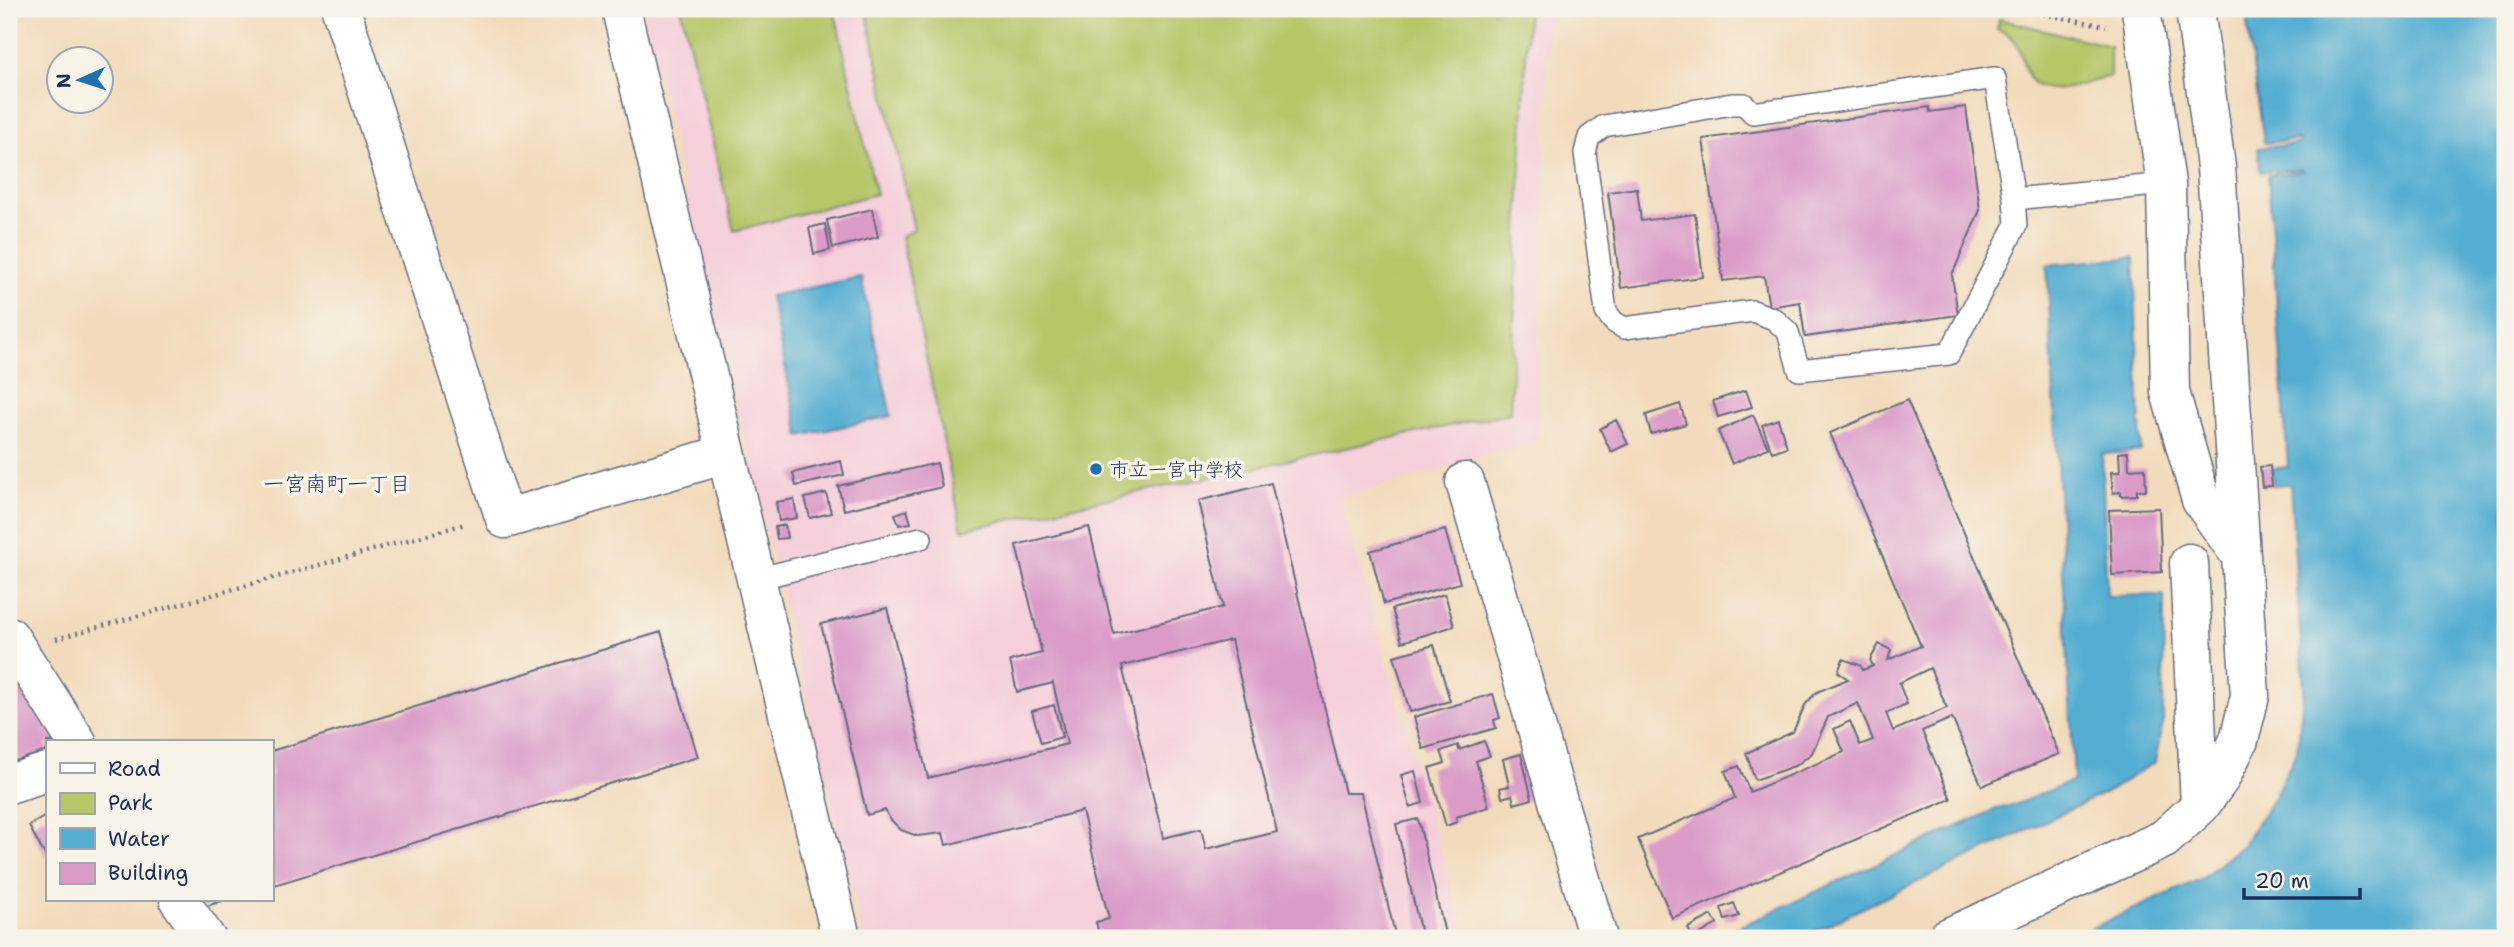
<svg xmlns="http://www.w3.org/2000/svg" width="2514" height="947" viewBox="0 0 2514 947" font-family="'Shantell Sans','Klee One',sans-serif">
<style>
.built{fill:#f5cfda}
.green{fill:#b6c669;stroke:#687a64;stroke-width:2}
.water{fill:#54aed2;stroke:#386e98;stroke-width:2}
.building{fill:#da9bc9;fill-rule:evenodd}
.lines{fill:none;stroke-linecap:round;stroke-linejoin:round}
.lane-casing{stroke:#666b7f;stroke-width:24}
.street-casing{stroke:#666b7f;stroke-width:41}
.path{stroke:#666b7f;stroke-width:4.5;stroke-dasharray:2 5;stroke-linecap:butt}
.lane{stroke:#fff;stroke-width:21}
.street{stroke:#fff;stroke-width:38}
.poi-dot{fill:#1f6fb2;stroke:#f7f3e8;stroke-width:2.5}
.labels{text-anchor:middle;stroke-width:7;stroke-linejoin:round;paint-order:stroke}
.poi-label{font-size:19px;fill:#1b2f5e;stroke:#f7f3e8;text-anchor:start}
.neighbourhood-label{font-size:21px;fill:#1b2f5e;stroke:#f7f3e8}
</style>
<rect width="100%" height="100%" fill="#f7f3e8"/>
<filter id="ink" filterUnits="userSpaceOnUse"><feTurbulence type="fractalNoise" baseFrequency=".0143" numOctaves="2"/><feDisplacementMap in="SourceGraphic" scale="14" xChannelSelector="R" yChannelSelector="G"/><feConvolveMatrix kernelMatrix="1 2 1 2 8 2 1 2 1" color-interpolation-filters="sRGB"/></filter>
<filter id="wash" filterUnits="userSpaceOnUse"><feTurbulence type="fractalNoise" baseFrequency=".00686" numOctaves="4" result="noise"/><feDisplacementMap in="SourceGraphic" scale="28" xChannelSelector="R" yChannelSelector="G"/><feGaussianBlur stdDeviation="1.57" result="paint"/><feColorMatrix in="noise" values="0 0 0 0 0 0 0 0 0 0 0 0 0 0 0 0 0 1.4 0 .05"/><feComposite in="paint" operator="in"/></filter>
<g filter="url(#wash)">
<rect width="100%" height="100%" fill="#f2dbbc"/>
<!-- built -->
<path class="built" d="M642 9H1549L1537 441 1340 498 1465 938H864Z"/>
<!-- green -->
<path class="green" d="M681 9H834L876 194 734 231Z
M866 9H1528L1510 413 962 530 901 236 914 230Z
M1999 19 2110 46V76C2095 80 2078 87 2062 89 2006 94 2039 43 1997 29Z"/>
<!-- water -->
<path class="water" d="M2245 9H2505V938H2070L2203 878 2241 846 2272 801 2297 751 2304 687 2290 484 2273 485 2272 469 2288 467 2268 175 2304 171 2302 169 2260 172 2258 148 2299 144V140L2264 143Z
M2134 257 2141 451 2102 454 2107 596 2164 595 2163 723 2155 762 2109 791 1800 938H1715L1996 809 2012 806 2074 780 2047 265Z
M861 277 891 416 800 436 770 296Z"/>
<g id="blocks">
<!-- building -->
<path class="building" d="M1929 107 1930 112 1966 107 1980 210 1952 275 1958 315 1805 337 1800 302 1769 307 1764 276 1723 281 1703 139Z
M1637 188 1641 221 1695 214 1703 277 1621 288 1608 192Z
M872 209 878 237 833 248 827 220Z
M825 224 830 250 814 254 809 228Z
M1746 390 1752 407 1718 417 1713 401Z
M1907 400 2059 754 1982 786 1952 718 1922 731 1951 799 1672 918 1638 839 1735 798 1725 771 1739 766 1750 792 1844 752 1834 729 1850 721 1860 745 1873 740 1858 703 1828 717 1812 753 1797 765 1755 780 1746 753 1793 732 1805 705 1811 698 1817 692 1848 679 1838 672 1843 659 1860 665 1863 670 1873 666 1870 660 1879 644 1891 650 1888 660 1921 646 1830 433ZM1930 668 1947 708 1893 731 1886 713 1907 704 1899 683Z
M1680 404 1686 424 1651 434 1646 415Z
M1753 415 1768 448 1732 464 1718 431Z
M1778 419 1787 447 1772 452 1762 425Z
M1616 420 1628 444 1611 452 1600 429Z
M2128 452 2129 469 2145 468 2146 490H2137V495L2121 496V492L2113 493 2111 472H2120L2119 453Z
M841 461 844 475 796 486 793 473Z
M937 463 942 487 844 510 838 486Z
M2270 466 2272 486 2262 487 2260 467Z
M1271 483 1345 793H1361L1396 938H1100L1096 922 1109 919 1082 811 946 845 943 833 917 836 901 830 890 819 885 810 867 815 821 624 887 608 928 778 1067 744 1053 683 1017 692 1010 661 1042 653 1016 545 1089 527 1114 634 1223 607 1198 501ZM1231 640 1277 832 1206 849 1201 829 1163 838 1122 666Z
M826 493 831 513 810 518 805 498Z
M794 499 797 518 779 521 776 502Z
M2159 508 2162 572 2112 575 2109 510Z
M907 510 911 523 899 525 895 514Z
M785 525 787 538 777 539 775 527Z
M1445 530 1460 583 1384 604 1370 551Z
M1445 594 1454 626 1402 642 1392 609Z
M661 632 698 757 271 886V751Z
M1434 645 1450 701 1410 712 1394 656Z
M9 669 58 742H47V751L9 763Z
M1493 694 1500 718 1494 720 1496 728 1423 749 1414 717Z
M1054 705 1062 737 1041 743 1032 711Z
M1484 741 1490 756 1476 761 1489 807 1456 817 1457 822 1446 826 1429 768 1445 763 1441 751 1458 745 1459 750Z
M1521 754 1532 799 1514 804 1512 795 1502 798 1500 788 1509 786 1503 759Z
M1415 771 1423 803 1410 807 1401 775Z
M47 815V859L29 826Z
M1418 819 1446 938H1422L1396 824Z
M202 900H225L204 907Z
M1734 903 1739 916 1725 920 1721 908Z
M1712 915 1717 924 1693 938 1688 928Z
M175 928 180 938H154Z"/>
</g>
</g>
<g filter="url(#ink)">
<use href="#blocks" fill-opacity="0" stroke="#666b7f" stroke-width="2"/>
<g class="lines">
<defs>
<path id="lane" d="M1995 78 2014 199 2016 225 1949 354 1799 370 1788 332 1774 319 1753 311 1624 328 1614 322 1606 312 1585 153 1589 137 1604 126 1732 104H1744L1753 113Z
M2014 199 2166 184
M756 579 921 538"/>
<path id="street" d="M341 9 505 519 726 454
M621 9 841 938
M2141 9 2166 184 2170 392 2201 500 2240 555
M1465 482 1598 938
M2189 563 2200 806
M9 636 77 742
M9 784 47 772
M179 900 206 938
M1947 938 2164 839 2200 806 2221 777 2239 740 2250 696 2216 167 2195 9"/>
</defs>
<!-- lane casing -->
<use href="#lane" class="lane-casing"/>
<!-- street casing -->
<use href="#street" class="street-casing"/>
<!-- path -->
<path class="path" d="M2016 9 2106 26
M56 639 465 524"/>
<!-- lane -->
<use href="#lane" class="lane"/>
<!-- street -->
<use href="#street" class="street"/>
</g>
</g>
<!-- markers -->
<circle class="poi-dot" cx="1096" cy="469" r="7"/>
<g class="labels">
<!-- poi labels -->
<g class="poi-label">
<text x="1110" y="476">市立一宮中学校</text>
</g>
<!-- neighbourhood labels -->
<g class="neighbourhood-label">
<text x="337" y="491">一宮南町一丁目</text>
</g>
</g>
<!-- margin -->
<rect width="2514" height="947" fill="none" stroke="#f7f3e8" stroke-width="35"/>
<!-- legend -->
<rect x="46" y="740" width="228" height="161" fill="#f7f3e8" stroke="#9fa5b1" stroke-width="2"/>
<rect x="60" y="763" width="35" height="10" fill="#ffffff" stroke="#9fa5b1" stroke-width="2"/>
<text x="108" y="776" font-size="21" fill="#1b2f5e">Road</text>
<rect x="60" y="793" width="35" height="21" fill="#b6c669" stroke="#9fa5b1" stroke-width="2"/>
<text x="108" y="810" font-size="21" fill="#1b2f5e">Park</text>
<rect x="60" y="828" width="35" height="21" fill="#54aed2" stroke="#9fa5b1" stroke-width="2"/>
<text x="108" y="846" font-size="21" fill="#1b2f5e">Water</text>
<rect x="60" y="863" width="35" height="21" fill="#da9bc9" stroke="#9fa5b1" stroke-width="2"/>
<text x="108" y="880" font-size="21" fill="#1b2f5e">Building</text>
<!-- north arrow -->
<g transform="translate(80 80) rotate(267)"><circle r="33" fill="#f7f3e8" stroke="#9fa5b1" stroke-width="2"/>
<path d="M0-5L12 26L0 18L-12 26Z" fill="#1f6fb2"/>
<text y="-10" font-size="19" font-weight="bold" text-anchor="middle" fill="#1b2f5e">N</text>
</g>
<!-- scale -->
<path d="M2244 888v10h116v-10" fill="none" stroke="#1b2f5e" stroke-width="3.5"/>
<text x="2255" y="888" font-size="21" fill="#1b2f5e" stroke="#f7f3e8" stroke-width="5" paint-order="stroke">20 m</text>
</svg>
